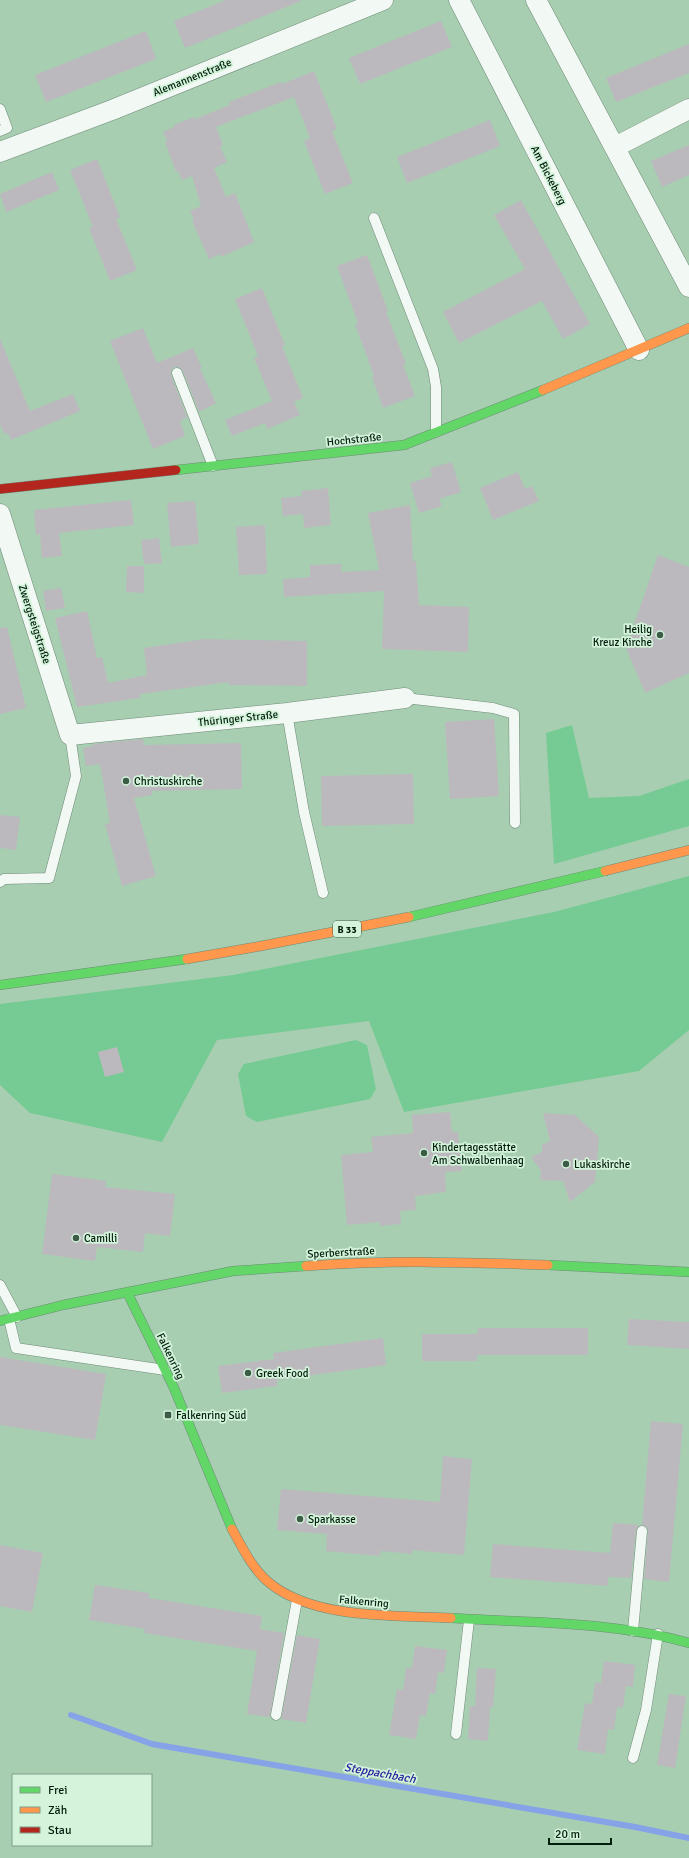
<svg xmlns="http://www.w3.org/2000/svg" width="689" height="1858" viewBox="0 0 689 1858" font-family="Signika,sans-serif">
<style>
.green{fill:#75cb93}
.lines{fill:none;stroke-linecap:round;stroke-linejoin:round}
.stream{stroke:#87a3e7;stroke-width:6}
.building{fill:#bbb9bd}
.lane-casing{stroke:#6e8b77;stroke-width:11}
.street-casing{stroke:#6e8b77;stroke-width:21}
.fast-casing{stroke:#6e8b77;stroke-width:10}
.slow-casing{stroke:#6e8b77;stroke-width:10}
.jam-casing{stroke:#6e8b77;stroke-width:10}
.lane{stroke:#f2f8f3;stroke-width:10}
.street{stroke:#f2f8f3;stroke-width:20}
.fast{stroke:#63d668;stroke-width:9}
.slow{stroke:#ff974d;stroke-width:9}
.jam{stroke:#b3261e;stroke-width:9}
.poi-dot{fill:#3d5c47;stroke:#d3f4db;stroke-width:1.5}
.labels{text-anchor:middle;stroke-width:3.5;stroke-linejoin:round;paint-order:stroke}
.shield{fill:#d3f4db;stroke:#415e4b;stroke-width:1}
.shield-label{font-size:10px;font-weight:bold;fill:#031e0d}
.street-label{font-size:11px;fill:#031e0d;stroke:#d3f4db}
.poi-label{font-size:11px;fill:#031e0d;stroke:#d3f4db;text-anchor:start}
.water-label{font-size:12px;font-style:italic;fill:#231c9c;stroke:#d3f4db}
</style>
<rect width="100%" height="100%" fill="#a8ceb2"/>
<!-- green -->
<path class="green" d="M572 725 589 798 639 796 689 779V826L554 864 546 733Z
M689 876V1030L639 1071 404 1112 369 1021 217 1040 162 1142 30 1113 0 1085V1004L233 975 554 912Z
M356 1040 367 1045 376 1089 370 1099 257 1122 246 1116 238 1074 244 1064Z"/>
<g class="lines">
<!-- stream -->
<path class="stream" d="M71 1715 152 1744 635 1827 689 1838"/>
</g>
<!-- building -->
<path class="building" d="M226 0H301V1L185 48 174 21Z
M441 21 452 47 360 84 349 58Z
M146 31 156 59 46 102 35 75Z
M689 44V73L616 102 606 78Z
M314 71 337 129 332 131 353 183 325 194 304 141 310 138 294 97 216 127 223 145 220 146 227 162 214 168 226 197 235 193 254 242 221 257 220 254 209 259 192 221 194 220 190 211 201 206 192 176 182 180 178 171 176 172 165 142 167 141 163 132 174 127V125L194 117 195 119 230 105 229 102 281 82 282 84Z
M490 120 500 146 407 183 397 157Z
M689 145V175L662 187 651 161Z
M97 159 120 217 116 219 137 270 110 281 89 228 93 227 70 170Z
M52 172 59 190 6 212 0 194Z
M521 200 590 324 563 339 542 301 459 343 443 312 525 269 494 215Z
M367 255 388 311 386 312 406 364 403 365 415 396 383 408 372 377 374 376 355 324 358 323 337 266Z
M262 288 285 345 282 346 303 398 294 402 300 415 267 429 265 423 232 436 225 420 272 401 254 358 258 356 235 299Z
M143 328 157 363 193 348 202 368 200 369 216 403 199 412 183 371 178 367H174L172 369 171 375 187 417 180 421 185 436 153 449 110 341Z
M0 339 30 411 73 394 80 411 11 440 8 433 4 434 0 424Z
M452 462 461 492 439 499 442 506 419 513 410 483 432 476 430 468Z
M518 472 525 489 532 486 539 501 493 520 480 488Z
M328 488 331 525 304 528 303 514 283 516 281 498 302 496 301 491Z
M131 500 134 525 59 533 62 556 42 558 40 534 36 535 34 510Z
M195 501 199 544 171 547 167 503Z
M410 505 413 561H416L419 605 469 607 468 652 382 649 384 591 284 597 283 579 310 577V565L341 564V572L379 570 368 513Z
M265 525 267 574 239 575 236 527Z
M159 538 162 563 144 564 141 540Z
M658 555 689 567V673L645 693 626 648Z
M127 566H144V593L126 592Z
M61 588 65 608 46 611 43 591Z
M87 611 97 658 102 657 108 683 147 675 144 648 204 639 307 641V686L229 685V682L140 694V698L77 707 55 618Z
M7 627 26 708 0 714V628Z
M494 719 499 796 450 799 445 722Z
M143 739 144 745 241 743 242 789 152 791V795L134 798 156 876 122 886 105 824 110 823 100 764 86 766 83 748 93 746V744Z
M413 774 414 824 322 826 321 776Z
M0 815 20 817 16 850 0 848Z
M117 1047 124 1072 105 1077 98 1052Z
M450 1112 452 1132H458L462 1171 445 1172 446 1192 415 1196 416 1210 400 1211 401 1224 380 1226V1222L347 1225 341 1155 373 1152 371 1137 413 1133 412 1115Z
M543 1113 575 1115 599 1137 595 1182 570 1202 563 1181 540 1180 541 1171 531 1157 542 1152V1145L550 1141Z
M52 1174 106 1181 105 1187 175 1194 170 1236 145 1233 143 1252 97 1247 95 1261 42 1254Z
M629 1319 689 1322V1349L627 1345Z
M478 1328H588V1355H477V1361H422V1334H477Z
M383 1338 386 1365 277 1380V1386L222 1393 218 1366 274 1359 273 1353Z
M0 1357 106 1374 95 1440 0 1425Z
M651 1421 683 1424 669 1582 644 1579 648 1531 646 1526 642 1525Z
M443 1456 472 1459 464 1555 413 1550 412 1554 380 1551V1556L326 1551 327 1534 277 1530 281 1489 440 1502Z
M613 1523 639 1525 636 1530 631 1578 608 1577V1586L490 1577 493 1544 610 1553Z
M0 1545 43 1553 32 1612 0 1606Z
M95 1585 149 1593V1598L262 1616 260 1629 284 1633 270 1717 247 1714 257 1651 144 1633 145 1629 89 1620Z
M297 1635 320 1639 306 1723 281 1719Z
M415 1646 447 1650 444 1673 438 1672 435 1694 430 1693 426 1716 420 1715 416 1739 389 1735 397 1689 403 1690 406 1668H412Z
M604 1661 635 1665 633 1687 626 1686 623 1708 617 1707 614 1730 608 1729 605 1754 577 1750 585 1703 592 1704 595 1682 601 1683Z
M477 1668 496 1669 493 1707H484H490L488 1741 468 1739 470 1706H475Z
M669 1694 686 1696 675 1768 657 1765Z"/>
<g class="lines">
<defs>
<path id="lane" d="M0 109 7 128 0 131
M374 218 433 369 436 387V432
M177 373 213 466
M405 698 493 708 514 714 515 823
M287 713 304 812 323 893
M0 882 4 879 49 878 76 776 70 735
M0 1285 17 1317
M9 1319 16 1348 165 1370
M633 1631 642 1531
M276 1715 297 1600
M456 1734 469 1620
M633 1758 646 1710 658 1634"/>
<path id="street" d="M459 0 639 350
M536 0 689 287
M615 147 689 109
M0 152 112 110 383 0
M0 514 70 735 287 713 405 698"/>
<path id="fast" d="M176 470 404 445 543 390
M409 917 605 871
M0 985 187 959
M548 1265 689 1272
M127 1292 174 1388 232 1529
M0 1321 63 1305 233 1271 306 1266
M451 1618C530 1623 613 1621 689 1643"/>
<path id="slow" d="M543 390 689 328
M605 871 689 850
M187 959 261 946 409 917
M306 1266C387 1260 468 1262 548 1265
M232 1529C242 1547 251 1566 266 1580 310 1620 394 1615 451 1618"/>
<path id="jam" d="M0 489 176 470"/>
</defs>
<!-- lane casing -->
<use href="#lane" class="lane-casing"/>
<!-- street casing -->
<use href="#street" class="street-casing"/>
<!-- fast casing -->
<use href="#fast" class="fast-casing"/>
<!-- slow casing -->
<use href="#slow" class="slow-casing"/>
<!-- jam casing -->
<use href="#jam" class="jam-casing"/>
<!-- lane -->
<use href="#lane" class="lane"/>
<!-- street -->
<use href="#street" class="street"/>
<!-- fast -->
<use href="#fast" class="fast"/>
<!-- slow -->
<use href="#slow" class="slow"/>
<!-- jam -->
<use href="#jam" class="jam"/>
</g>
<!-- markers -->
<g class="poi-dot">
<circle cx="660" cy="635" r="4"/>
<circle cx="126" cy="781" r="4"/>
<circle cx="424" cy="1153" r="4"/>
<circle cx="566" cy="1164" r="4"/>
<circle cx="76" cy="1238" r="4"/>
<circle cx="248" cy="1373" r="4"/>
<rect x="164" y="1411" width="8" height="8" rx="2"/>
<circle cx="300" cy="1519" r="4"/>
</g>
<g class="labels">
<!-- shield labels -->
<rect class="shield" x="333" y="921" width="28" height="16" rx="3"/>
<g class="shield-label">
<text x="347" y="933">B 33</text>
</g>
<!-- street labels -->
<g class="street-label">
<text transform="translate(192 77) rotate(-22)" y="4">Alemannenstraße</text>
<text transform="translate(549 175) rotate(63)" y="4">Am Bickeberg</text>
<text transform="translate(354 439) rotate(-6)" y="4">Hochstraße</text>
<text transform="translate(35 624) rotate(72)" y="4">Zwergsteigstraße</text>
<text transform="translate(238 718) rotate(-6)" y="4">Thüringer Straße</text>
<text transform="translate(341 1252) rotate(-3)" y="4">Sperberstraße</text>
<text transform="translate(171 1356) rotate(64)" y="4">Falkenring</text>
<text transform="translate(364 1601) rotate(5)" y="4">Falkenring</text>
</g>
<!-- poi labels -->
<g class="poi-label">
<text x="652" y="633" text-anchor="end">Heilig<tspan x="652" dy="13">Kreuz Kirche</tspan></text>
<text x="134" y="785">Christuskirche</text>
<text x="432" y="1151">Kindertagesstätte<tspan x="432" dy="13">Am Schwalbenhaag</tspan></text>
<text x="574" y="1168">Lukaskirche</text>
<text x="84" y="1242">Camilli</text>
<text x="256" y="1377">Greek Food</text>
<text x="176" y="1419">Falkenring Süd</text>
<text x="308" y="1523">Sparkasse</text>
</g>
<!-- water labels -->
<g class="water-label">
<text transform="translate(380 1773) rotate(10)" y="4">Steppachbach</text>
</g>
</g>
<!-- legend -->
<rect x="12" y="1774" width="140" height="72" fill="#d3f4db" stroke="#809e89"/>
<rect x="20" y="1787" width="20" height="6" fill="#63d668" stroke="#809e89"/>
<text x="48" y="1794" font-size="12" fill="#031e0d">Frei</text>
<rect x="20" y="1807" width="20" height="6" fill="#ff974d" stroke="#809e89"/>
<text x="48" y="1814" font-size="12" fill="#031e0d">Zäh</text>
<rect x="20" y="1827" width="20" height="6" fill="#b3261e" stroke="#809e89"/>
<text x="48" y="1834" font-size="12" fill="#031e0d">Stau</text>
<!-- scale -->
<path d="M549 1838v6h62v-6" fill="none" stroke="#031e0d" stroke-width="2"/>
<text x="555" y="1838" font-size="12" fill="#031e0d" stroke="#d3f4db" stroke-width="3" paint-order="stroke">20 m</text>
</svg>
